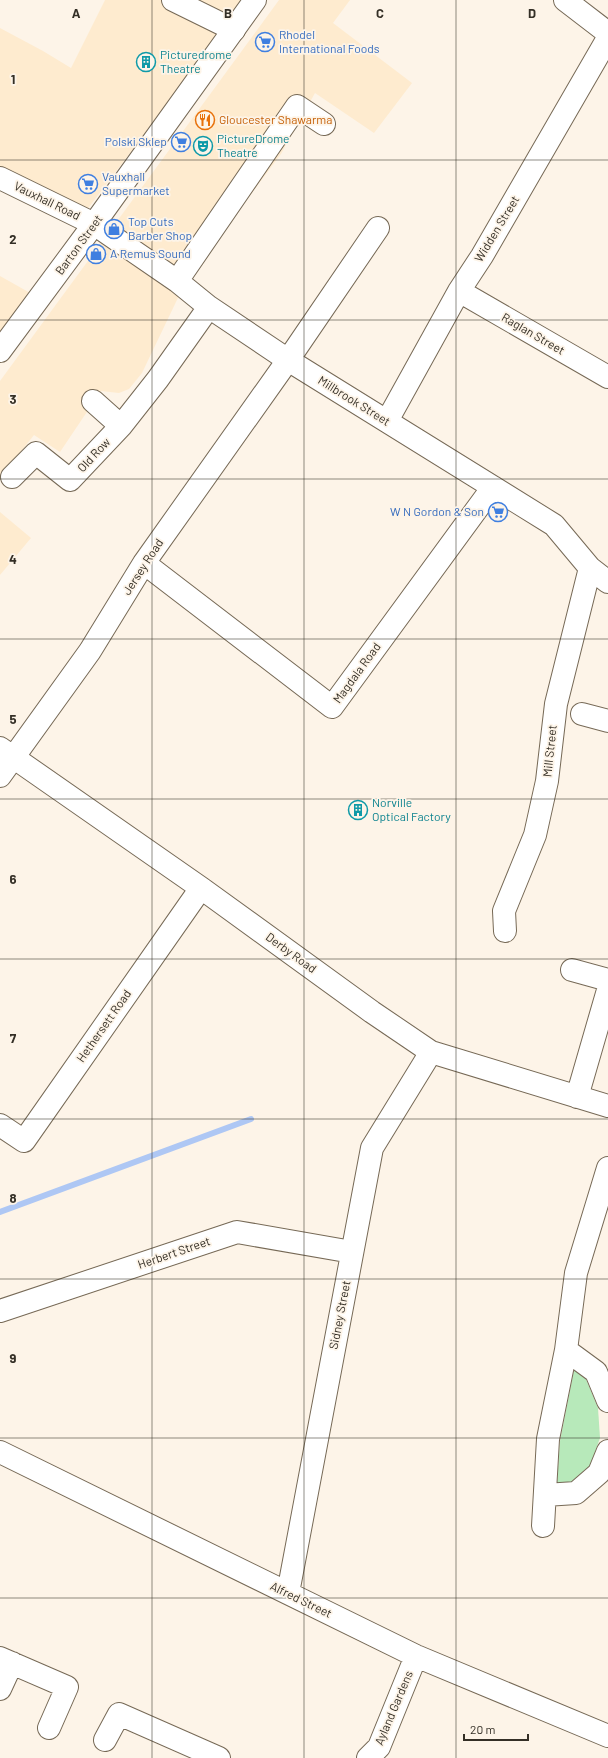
<svg xmlns="http://www.w3.org/2000/svg" width="608" height="1758" viewBox="0 0 608 1758" font-family="Barlow,sans-serif">
<style>
.built{fill:#feebcf}
.green{fill:#b7e9ba}
.lines{fill:none;stroke-linecap:round;stroke-linejoin:round}
.stream{stroke:#aec7f4;stroke-width:6}
.minor-casing{stroke:#766956;stroke-width:24}
.major-casing{stroke:#766956;stroke-width:24}
.minor{stroke:#fff;stroke-width:22}
.major{stroke:#fff;stroke-width:22}
.grid{fill:none;stroke:#342f26;stroke-width:1;stroke-opacity:0.55}
.labels{text-anchor:middle;stroke-width:3.5;stroke-linejoin:round;paint-order:stroke}
.shop-label{font-size:12px;fill:#366cbe;stroke:#fdf4e8;text-anchor:start}
.culture-label{font-size:12px;fill:#0d838f;stroke:#fdf4e8;text-anchor:start}
.food-label{font-size:12px;fill:#c56008;stroke:#fdf4e8;text-anchor:start}
.street-label{font-size:12px;fill:#342f26;stroke:#fdf4e8}
.grid-label{font-size:13px;text-anchor:middle;font-weight:bold;fill:#342f26;stroke:#fdf4e8;stroke-width:3.5;stroke-linejoin:round;paint-order:stroke}
</style>
<rect width="100%" height="100%" fill="#fdf4e8"/>
<!-- built -->
<path class="built" d="M105 0H246L83 215 0 172V28L43 51 71 68Z
M279 0H350L333 23 412 83 374 133 315 93 281 154 187 279 142 373 129 389 119 393 101 391 60 452 34 435 0 478V381Z
M0 276 32 294 0 340Z
M0 512 31 538 0 575Z"/>
<!-- green -->
<path class="green" d="M574 1370 586 1379 598 1408 600 1438 590 1466 571 1482 557 1483 560 1441Z"/>
<g class="lines">
<!-- stream -->
<path class="stream" d="M0 1212 251 1119"/>
<defs>
<path id="minor" d="M173 0 234 30
M565 0 608 33
M0 178 94 224 177 281 209 307 288 360 554 525 590 568 608 582
M177 281 297 106 324 124
M459 291 608 377
M93 401 121 426
M387 421 459 291 482 256 608 38
M12 477 36 453 70 480 121 426 158 379 209 307
M144 563 332 707 493 487
M582 714 608 721
M0 748 201 888 372 1012 431 1052 608 1106
M0 776 90 651 144 563 288 360 378 228
M505 931 504 911 535 835 547 781 556 704 590 568
M572 970 608 980
M577 1097 608 990
M0 1125 24 1141 201 888
M0 1311 237 1232 352 1252
M566 1350 596 1372 608 1401
M0 1452 416 1656 608 1736
M545 1495 576 1493 599 1473 608 1451
M543 1526 548 1439 566 1350 576 1273 608 1168
M288 1593 372 1148 431 1052
M0 1658 67 1687 49 1728
M0 1689 12 1663
M105 1740 119 1714 219 1758
M368 1758 379 1747 416 1656"/>
<path id="major" d="M0 351 94 224 255 0"/>
</defs>
<!-- minor casing -->
<use href="#minor" class="minor-casing"/>
<!-- major casing -->
<use href="#major" class="major-casing"/>
<!-- minor -->
<use href="#minor" class="minor"/>
<!-- major -->
<use href="#major" class="major"/>
</g>
<!-- grid -->
<path class="grid" d="M152 0V1758M304 0V1758M456 0V1758M0 160H608M0 320H608M0 479H608M0 639H608M0 799H608M0 959H608M0 1119H608M0 1279H608M0 1438H608M0 1598H608"/>
<!-- icons -->
<defs>
<symbol id="supermarket-ring" viewBox="-11 -11 22 22"><circle r="9.5" fill="#fdf4e8" stroke="#3f7fe0" stroke-width="1.5"/><path d="M-6-5.5h2.5l.6 2H6L4.5 2H-2.5L-4.4-4H-6ZM-1.5 3.2a1.3 1.3 0 1 0 .1 0ZM3 3.2a1.3 1.3 0 1 0 .1 0Z" fill="#3f7fe0"/></symbol>
<symbol id="building-ring" viewBox="-11 -11 22 22"><circle r="9.5" fill="#fdf4e8" stroke="#0f9aa8" stroke-width="1.5"/><path d="M-4-6H4V6H1V3H-1V6H-4ZM-2.5-4.3h1.7v1.8h-1.7ZM.8-4.3h1.7v1.8H.8ZM-2.5-1h1.7V.8h-1.7ZM.8-1h1.7V.8H.8Z" fill="#0f9aa8"/></symbol>
<symbol id="restaurant-ring" viewBox="-11 -11 22 22"><circle r="9.5" fill="#fdf4e8" stroke="#e8710a" stroke-width="1.5"/><path d="M-5-6h1v4h1v-4h1v4h1v-4h1v5L-1.5 .5V6h-2V.5L-5-1ZM5-6V6H3V1.5H1.5Q1.5-4 5-6Z" fill="#e8710a"/></symbol>
<symbol id="theatre-ring" viewBox="-11 -11 22 22"><circle r="9.5" fill="#fdf4e8" stroke="#0f9aa8" stroke-width="1.5"/><path d="M-5-5.5Q0-4 5-5.5V0Q5 5 0 6Q-5 5-5 0ZM-3.3-2.5H-1v1.5H-3.3ZM1-2.5H3.3v1.5H1ZM-2.8 1Q0 5.5 2.8 1Z" fill="#0f9aa8"/></symbol>
<symbol id="shop-ring" viewBox="-11 -11 22 22"><circle r="9.5" fill="#fdf4e8" stroke="#3f7fe0" stroke-width="1.5"/><path d="M-5-2.5h2.3a2.7 3.5 0 0 1 5.4 0H5L5.5 6h-11ZM-1.5-2.5h3a1.5 2.3 0 0 0-3 0Z" fill="#3f7fe0"/></symbol>
</defs>
<g fill-rule="evenodd">
<use href="#supermarket-ring" x="254" y="31" width="22" height="22"/>
<use href="#building-ring" x="135" y="51" width="22" height="22"/>
<use href="#restaurant-ring" x="194" y="109" width="22" height="22"/>
<use href="#supermarket-ring" x="170" y="131" width="22" height="22"/>
<use href="#theatre-ring" x="192" y="135" width="22" height="22"/>
<use href="#supermarket-ring" x="77" y="173" width="22" height="22"/>
<use href="#shop-ring" x="103" y="218" width="22" height="22"/>
<use href="#shop-ring" x="85" y="243" width="22" height="22"/>
<use href="#supermarket-ring" x="487" y="501" width="22" height="22"/>
<use href="#building-ring" x="347" y="799" width="22" height="22"/>
</g>
<g class="labels">
<!-- shop labels -->
<g class="shop-label">
<text x="279" y="39">Rhodel<tspan x="279" dy="14">International Foods</tspan></text>
<text x="167" y="146" text-anchor="end">Polski Sklep</text>
<text x="102" y="181">Vauxhall<tspan x="102" dy="14">Supermarket</tspan></text>
<text x="128" y="226">Top Cuts<tspan x="128" dy="14">Barber Shop</tspan></text>
<text x="110" y="258">A Remus Sound</text>
<text x="484" y="516" text-anchor="end">W N Gordon &amp; Son</text>
</g>
<!-- culture labels -->
<g class="culture-label">
<text x="160" y="59">Picturedrome<tspan x="160" dy="14">Theatre</tspan></text>
<text x="217" y="143">PictureDrome<tspan x="217" dy="14">Theatre</tspan></text>
<text x="372" y="807">Norville<tspan x="372" dy="14">Optical Factory</tspan></text>
</g>
<!-- food labels -->
<g class="food-label">
<text x="219" y="124">Gloucester Shawarma</text>
</g>
<!-- street labels -->
<g class="street-label">
<text transform="translate(47 201) rotate(26)" y="4">Vauxhall Road</text>
<text transform="translate(497 229) rotate(-59)" y="4">Widden Street</text>
<text transform="translate(79 245) rotate(-54)" y="4">Barton Street</text>
<text transform="translate(533 334) rotate(30)" y="4">Raglan Street</text>
<text transform="translate(354 401) rotate(32)" y="4">Millbrook Street</text>
<text transform="translate(94 455) rotate(-47)" y="4">Old Row</text>
<text transform="translate(143 567) rotate(-57)" y="4">Jersey Road</text>
<text transform="translate(357 673) rotate(-54)" y="4">Magdala Road</text>
<text transform="translate(550 751) rotate(-84)" y="4">Mill Street</text>
<text transform="translate(291 953) rotate(36)" y="4">Derby Road</text>
<text transform="translate(104 1026) rotate(-55)" y="4">Hethersett Road</text>
<text transform="translate(174 1253) rotate(-19)" y="4">Herbert Street</text>
<text transform="translate(340 1315) rotate(-79)" y="4">Sidney Street</text>
<text transform="translate(301 1600) rotate(26)" y="4">Alfred Street</text>
<text transform="translate(394 1708) rotate(-67)" y="4">Ayland Gardens</text>
</g>
</g>
<g class="grid-label">
<text x="76" y="18">A</text>
<text x="228" y="18">B</text>
<text x="380" y="18">C</text>
<text x="532" y="18">D</text>
<text x="13" y="84">1</text>
<text x="13" y="244">2</text>
<text x="13" y="404">3</text>
<text x="13" y="564">4</text>
<text x="13" y="724">5</text>
<text x="13" y="884">6</text>
<text x="13" y="1043">7</text>
<text x="13" y="1203">8</text>
<text x="13" y="1363">9</text>
</g>
<!-- scale -->
<path d="M464 1734v6h64v-6" fill="none" stroke="#342f26" stroke-width="2"/>
<text x="470" y="1734" font-size="12" fill="#342f26" stroke="#fdf4e8" stroke-width="3" paint-order="stroke">20 m</text>
</svg>
